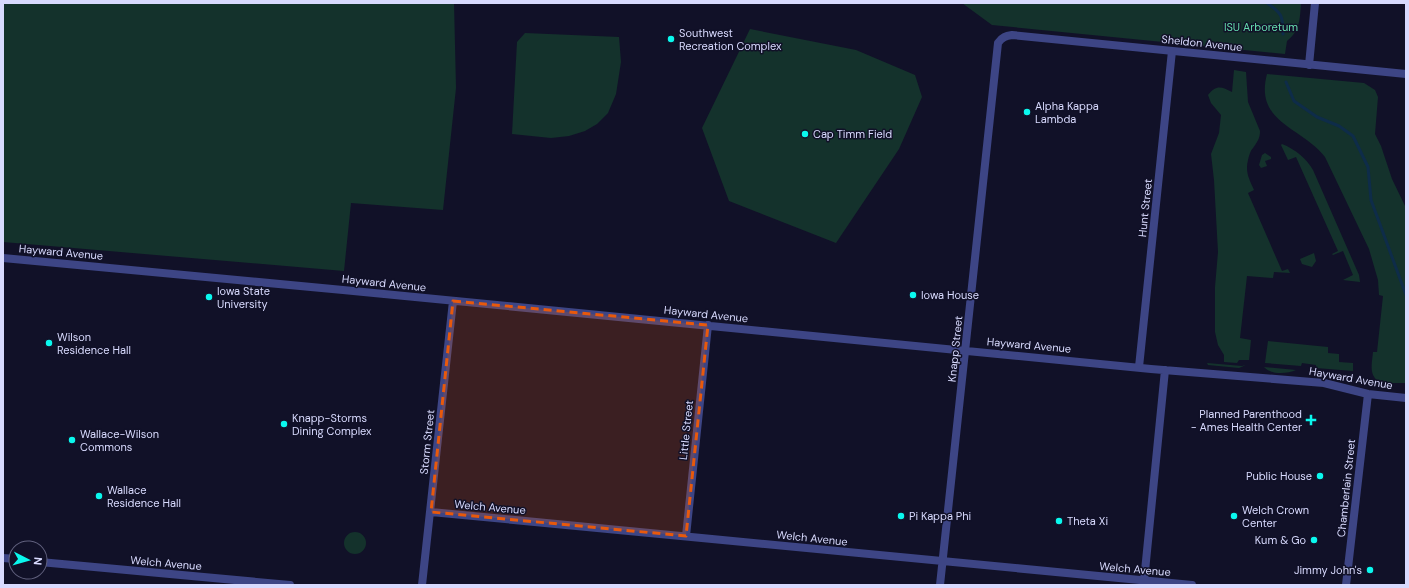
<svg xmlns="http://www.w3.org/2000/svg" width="1409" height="588" viewBox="0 0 1409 588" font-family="'DM Sans',sans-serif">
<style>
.green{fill:#14322c}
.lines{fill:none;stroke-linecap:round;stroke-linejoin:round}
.stream{stroke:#0e2c49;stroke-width:3}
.minor{stroke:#3d4585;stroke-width:8}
.marked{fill:#e8590c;fill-opacity:0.2;stroke:#e8590c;stroke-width:3;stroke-dasharray:8 5;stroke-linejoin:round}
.poi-dot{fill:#0af8ee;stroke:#111128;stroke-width:1.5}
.labels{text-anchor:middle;stroke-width:3;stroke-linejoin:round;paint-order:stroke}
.park-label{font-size:11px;fill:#65ddae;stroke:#111128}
.poi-label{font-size:11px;fill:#d8dafe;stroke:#111128;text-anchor:start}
.street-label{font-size:11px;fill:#d8dafe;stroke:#111128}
</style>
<rect width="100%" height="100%" fill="#111128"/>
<!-- green -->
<path class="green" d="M3 3H454L456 88 443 210 351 203 344 271 3 242Z
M962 3H1301C1300 18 1300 31 1287 41L1285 54 992 25Z
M750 29 856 50 915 75 922 97 899 149 836 243 729 201 702 128Z
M525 33 619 37 621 62 616 94 608 113 597 124 585 131 569 136 551 138 512 134 517 42Z
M1234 70 1246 72 1248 102 1260 131C1260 139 1257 142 1253 148 1250 151 1249 156 1248 160 1245 172 1249 179 1254 190L1248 193 1282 271 1288 269 1290 273 1274 272 1273 278 1247 276 1240 338 1251 340 1249 360H1239L1237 363 1224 362V355L1218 345 1215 332V287L1218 252 1214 180 1211 154 1219 133 1221 115 1211 103 1208 95C1216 85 1221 86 1232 92Z
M1267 74 1364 83 1375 90 1378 97 1375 134 1381 146 1392 179 1406 208V383H1381C1368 376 1372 364 1373 352H1377L1383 296 1379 295 1378 280 1369 249 1325 157C1302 127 1254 123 1267 74Z
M1282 144C1295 149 1307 159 1313 170L1359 275 1360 282 1343 280 1353 275 1343 251 1333 255 1332 254 1338 251 1296 157 1288 160 1281 145Z
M1265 153 1271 157V159L1265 161 1267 166 1261 168 1259 165 1262 155Z
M1314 253 1316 261 1312 267 1302 264 1300 259Z
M1268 341 1328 347V353L1339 354V362L1353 363V371L1316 368V365L1302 363 1301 366 1265 363Z
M1207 363 1242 366 1246 365 1239 368 1208 365Z
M1264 367 1296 370C1287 374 1271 375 1264 367Z
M1319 372 1352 375V378C1341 379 1329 377 1319 372Z
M344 543a11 11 0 1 1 22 0a11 11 0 1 1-22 0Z"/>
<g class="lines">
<!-- stream -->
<path class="stream" d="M1267 3C1282 13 1283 16 1283 34
M1286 82 1294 101 1317 117 1339 126 1353 136 1368 167 1371 200 1406 295"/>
<!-- minor -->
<path class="minor" d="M1309 65 1315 3
M3 258 343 290 1151 369 1324 383 1368 394 1406 398
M1139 367 1172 51
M431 512 1192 585
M686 536 708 325
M3 558 16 559
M40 562 290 585
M1144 581 1165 370
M422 585 453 301
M940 585 998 43C1002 37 1006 36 1012 35L1406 74
M1346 585 1368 394"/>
</g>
<!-- marked area -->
<path class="marked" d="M453 301 708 325 686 536 431 512Z"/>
<!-- markers -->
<g class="poi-dot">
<circle cx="671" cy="39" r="4"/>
<circle cx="1027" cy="112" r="4"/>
<circle cx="805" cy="134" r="4"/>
<circle cx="913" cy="295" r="4"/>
<circle cx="209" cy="297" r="4"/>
<circle cx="49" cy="343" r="4"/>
<path d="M1309 414h4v4h4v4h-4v4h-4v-4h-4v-4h4z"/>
<circle cx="284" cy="424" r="4"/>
<circle cx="72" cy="440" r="4"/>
<circle cx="1320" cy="476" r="4"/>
<circle cx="99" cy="496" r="4"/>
<circle cx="901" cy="516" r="4"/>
<circle cx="1234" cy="516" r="4"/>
<circle cx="1059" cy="521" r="4"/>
<circle cx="1314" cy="540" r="4"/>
<circle cx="1370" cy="570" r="4"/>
</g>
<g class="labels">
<!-- park labels -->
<g class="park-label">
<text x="1261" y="31">ISU Arboretum</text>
</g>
<!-- poi labels -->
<g class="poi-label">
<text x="679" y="37">Southwest<tspan x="679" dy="13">Recreation Complex</tspan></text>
<text x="1035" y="110">Alpha Kappa<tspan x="1035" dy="13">Lambda</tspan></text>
<text x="813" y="138">Cap Timm Field</text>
<text x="217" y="295">Iowa State<tspan x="217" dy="13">University</tspan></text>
<text x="921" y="299">Iowa House</text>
<text x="57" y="341">Wilson<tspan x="57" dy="13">Residence Hall</tspan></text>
<text x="1302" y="418" text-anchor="end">Planned Parenthood<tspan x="1302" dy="13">- Ames Health Center</tspan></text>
<text x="292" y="422">Knapp-Storms<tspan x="292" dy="13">Dining Complex</tspan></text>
<text x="80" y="438">Wallace-Wilson<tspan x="80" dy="13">Commons</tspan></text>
<text x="1312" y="480" text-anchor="end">Public House</text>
<text x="107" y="494">Wallace<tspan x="107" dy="13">Residence Hall</tspan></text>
<text x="1242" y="514">Welch Crown<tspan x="1242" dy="13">Center</tspan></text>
<text x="909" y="520">Pi Kappa Phi</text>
<text x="1067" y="525">Theta Xi</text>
<text x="1306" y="544" text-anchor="end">Kum &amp; Go</text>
<text x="1362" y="574" text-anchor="end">Jimmy John's</text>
</g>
<!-- street labels -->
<g class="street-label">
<text transform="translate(1202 43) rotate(6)" y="4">Sheldon Avenue</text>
<text transform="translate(1145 208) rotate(-84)" y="4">Hunt Street</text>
<text transform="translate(61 252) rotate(5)" y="4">Hayward Avenue</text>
<text transform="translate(384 283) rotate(6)" y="4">Hayward Avenue</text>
<text transform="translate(706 314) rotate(6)" y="4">Hayward Avenue</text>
<text transform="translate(1029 345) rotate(5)" y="4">Hayward Avenue</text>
<text transform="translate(955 349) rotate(-84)" y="4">Knapp Street</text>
<text transform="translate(1351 378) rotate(10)" y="4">Hayward Avenue</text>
<text transform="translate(686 430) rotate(-84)" y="4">Little Street</text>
<text transform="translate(427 442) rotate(-84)" y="4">Storm Street</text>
<text transform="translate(1346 488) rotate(-84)" y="4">Chamberlain Street</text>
<text transform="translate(490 507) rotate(5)" y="4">Welch Avenue</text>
<text transform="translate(812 538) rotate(6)" y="4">Welch Avenue</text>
<text transform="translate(166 563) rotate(5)" y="4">Welch Avenue</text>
<text transform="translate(1135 569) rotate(5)" y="4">Welch Avenue</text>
</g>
</g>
<!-- border -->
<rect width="1409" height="588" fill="none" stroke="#d8dafe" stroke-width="8"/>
<!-- north arrow -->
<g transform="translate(28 560) rotate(96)"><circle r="19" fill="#111128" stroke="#61617e"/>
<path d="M0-3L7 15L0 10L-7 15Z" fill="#0af8ee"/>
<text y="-6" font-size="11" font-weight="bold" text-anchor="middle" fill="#d8dafe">N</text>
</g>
</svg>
